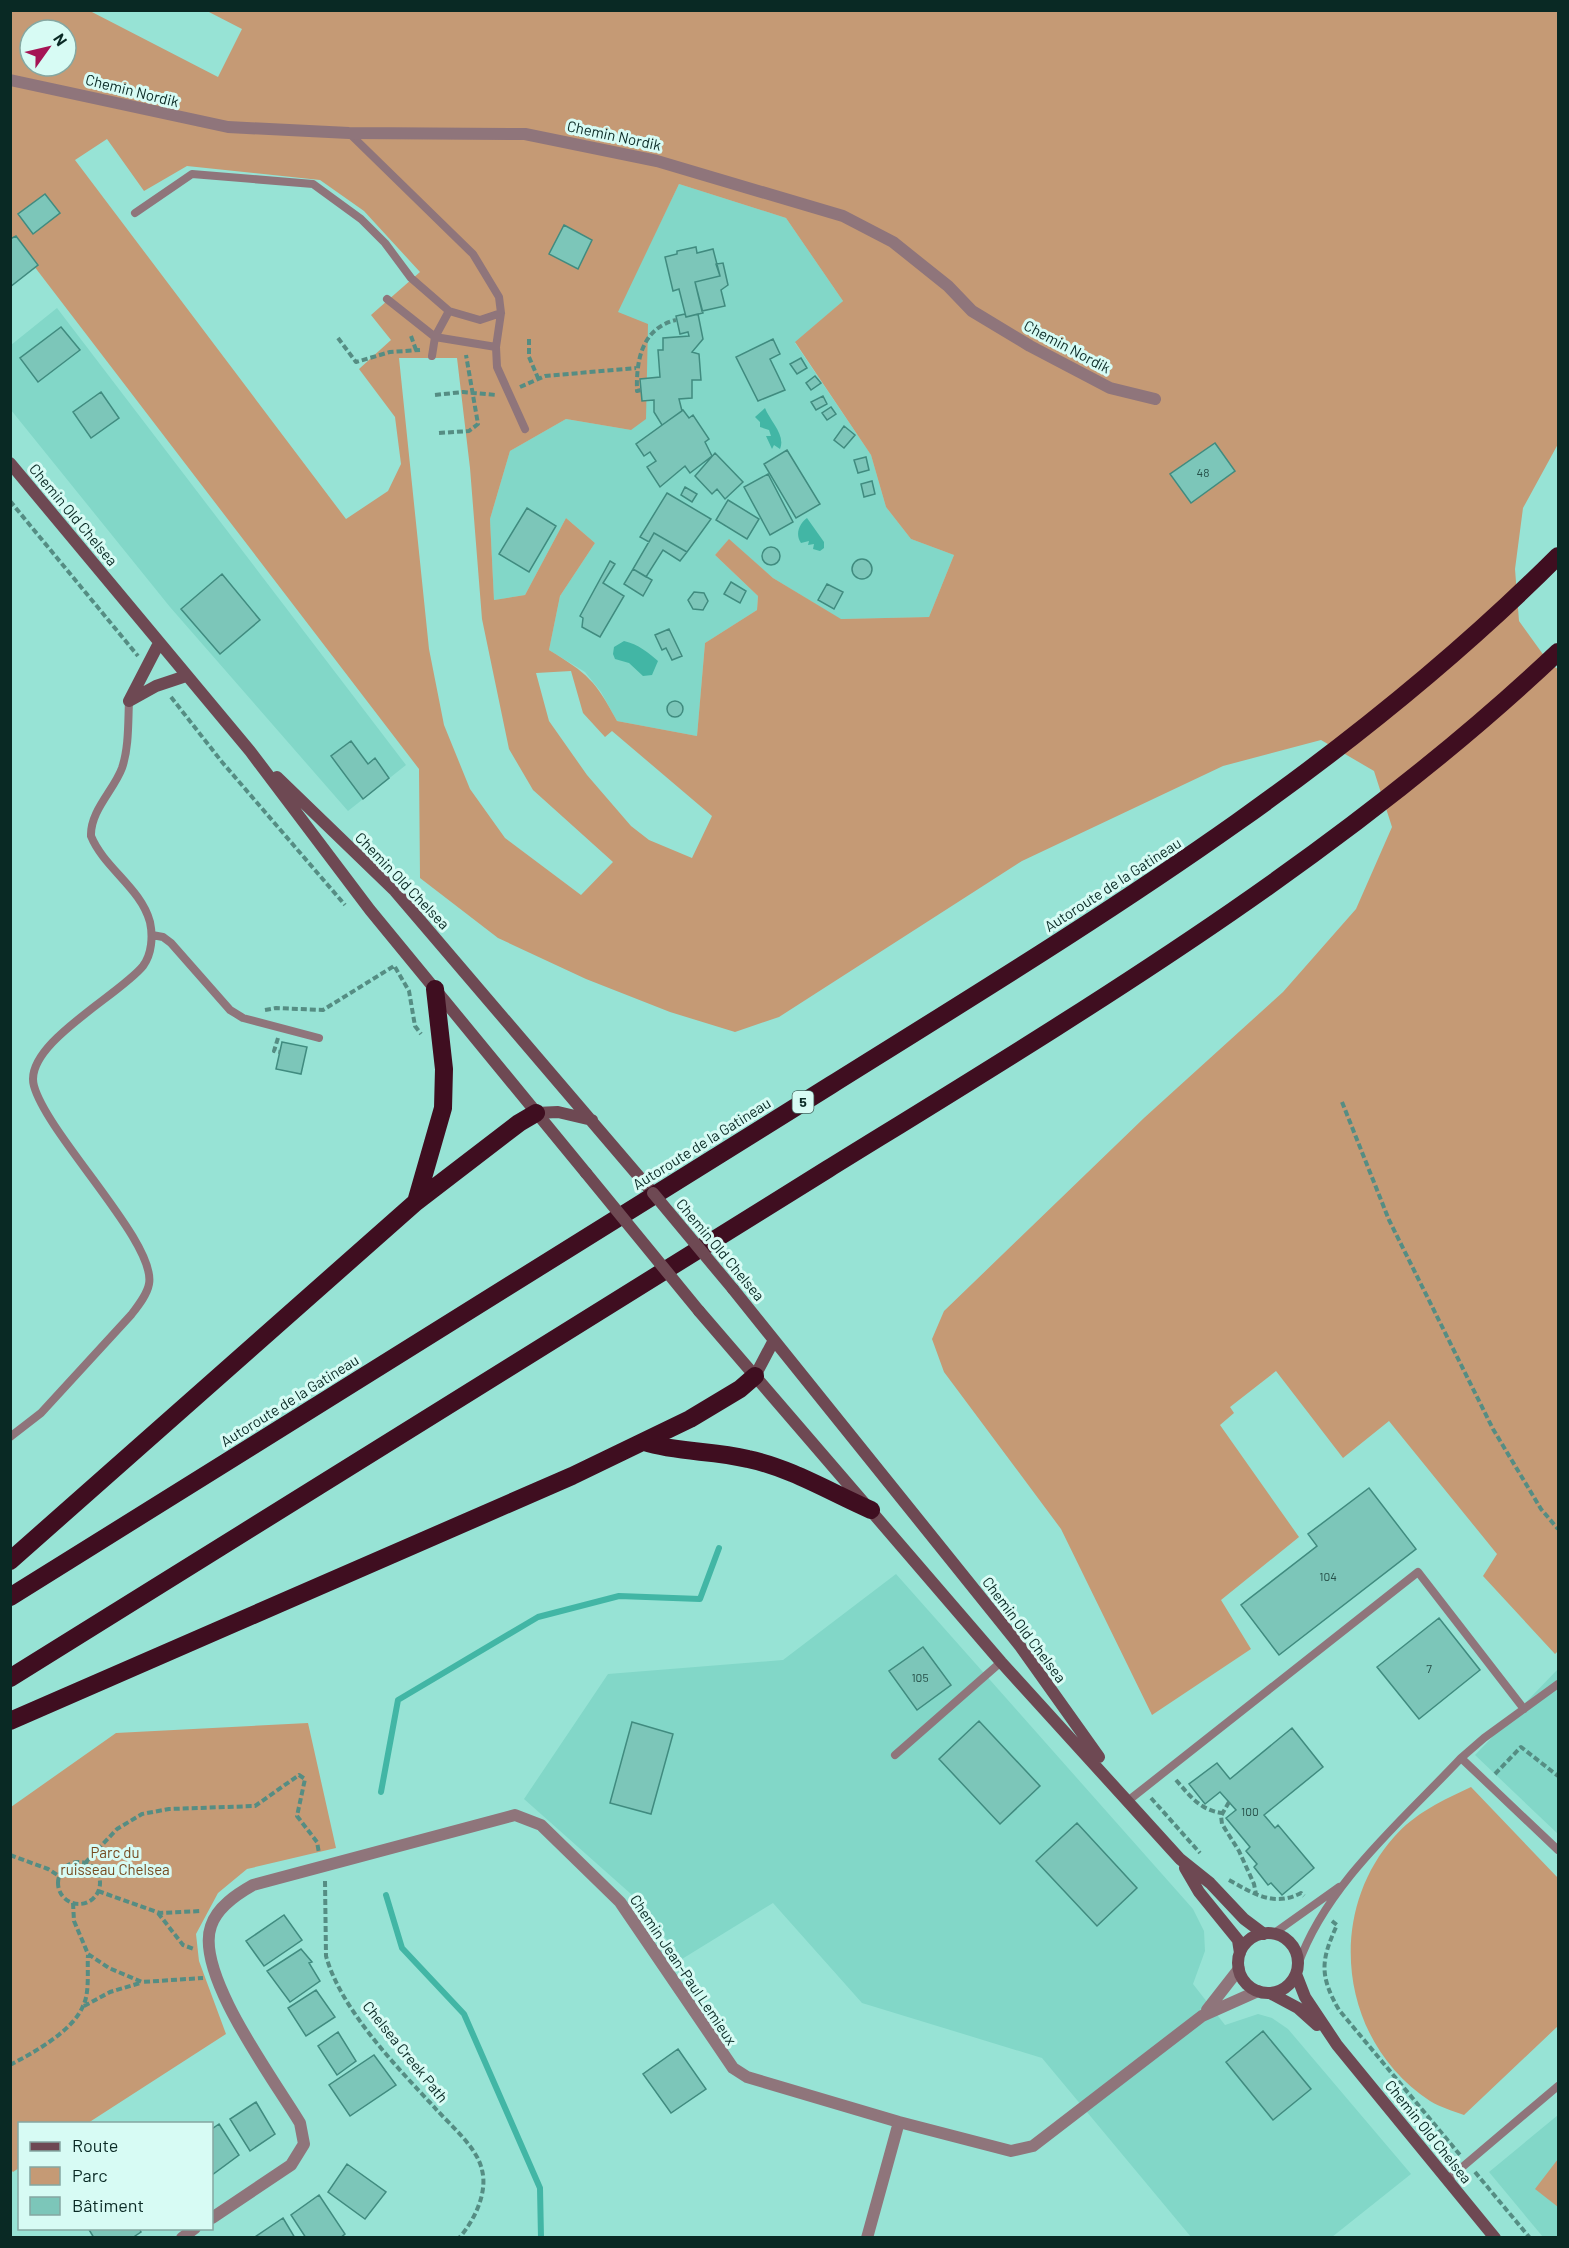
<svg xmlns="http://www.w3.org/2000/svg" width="1569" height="2248" viewBox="0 0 1569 2248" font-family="Barlow,sans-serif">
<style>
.built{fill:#82d7c8}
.green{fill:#c59a75;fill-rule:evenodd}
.water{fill:#42b6a5}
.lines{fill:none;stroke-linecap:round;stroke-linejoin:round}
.stream{stroke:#42b6a5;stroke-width:6}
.building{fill:#7cc6b9;stroke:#408b7f;stroke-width:1.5}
.path{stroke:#558d83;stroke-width:4;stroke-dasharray:6 3;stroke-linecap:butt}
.lane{stroke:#8f757b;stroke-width:8}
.street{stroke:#8f757b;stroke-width:12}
.secondary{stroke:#6e4953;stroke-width:12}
.highway{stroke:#3f0e20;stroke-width:18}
.secondary-bridge{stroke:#6e4953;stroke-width:12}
.labels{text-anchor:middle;stroke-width:6;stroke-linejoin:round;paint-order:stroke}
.number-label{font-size:12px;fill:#265049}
.shield{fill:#d7fbf4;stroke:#476862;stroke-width:1.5}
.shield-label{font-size:14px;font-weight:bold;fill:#092924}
.street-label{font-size:15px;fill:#092924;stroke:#d7fbf4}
.park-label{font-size:15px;fill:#764a20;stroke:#d7fbf4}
</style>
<rect width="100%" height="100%" fill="#97e3d5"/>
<!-- built -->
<path class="built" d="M679 184 786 218 843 301 795 343 871 455 886 507 911 539 954 555 929 617 840 619 773 578 729 540 715 555 758 596 757 610 705 643 697 736 617 721 601 692 585 672 549 650 560 596 595 543 566 518 525 595 494 600 490 519 510 451 566 419 631 430 617 312Z
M57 308 406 765 348 811 170 607 11 410V345Z
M896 1574 1193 1909 1204 1931 1205 1951 1193 1984 1225 2025 1258 2014 1272 2018 1288 2029 1411 2174 1332 2237H1191L1042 2058 862 2003 773 1903 682 1959 631 1894 524 1799 608 1674 783 1660Z
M1558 1669V1834L1475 1755Z
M1558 2115V2237H1543L1489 2172Z"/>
<!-- green -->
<path class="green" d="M11 11H90L218 77 242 29 207 11H1558V444L1523 508 1515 569 1519 621 1550 664 1558 669V1651L1555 1654 1483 1576 1497 1554 1389 1421 1343 1458 1276 1371 1230 1407 1234 1413 1220 1425 1299 1537 1221 1600 1251 1649 1152 1715 1061 1529 944 1372 932 1339 944 1311 1144 1118 1283 992 1356 909 1392 827 1374 771 1321 740 1223 766 1022 861 779 1017 735 1032 670 1012 586 979 498 938 420 878 419 769 11 236ZM30 30H66V66H30ZM107 139 144 191 187 166 320 180 364 211 420 272 371 315 391 340 359 369 395 417 401 464 388 491 346 519 75 160ZM679 184 786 218 843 301 795 342 871 455 886 507 911 539 954 555 929 617 841 619 773 578 729 539 715 555 758 596 757 610 705 643 697 736 617 721C595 680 588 674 549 650L560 596 595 543 566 518 525 595 494 600 490 519 510 451 566 419 631 430 646 419 648 324 618 312ZM399 358H457L470 468 482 619 509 749 533 790 613 862 581 895 505 838 470 789 444 725 429 649ZM571 671 583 713 605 737 612 731 712 816 692 858 649 840 631 826 587 775 549 721 536 673Z
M308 1723 336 1848 247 1869 218 1893 196 1934 199 1961 226 2034 88 2123 20 2124 19 2168 13 2172 10 2169 11 1807 116 1733Z
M1471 1787 1558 1878V2026L1464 2115C1453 2111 1440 2107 1430 2101 1341 2043 1324 1916 1394 1837 1415 1813 1443 1800 1471 1787Z
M1558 2159V2207L1535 2189Z"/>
<!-- water -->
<path class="water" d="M765 408C770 421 786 435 780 449L774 445 772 449 766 436H771L769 430 760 427V422L755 417Z
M807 518 824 542V548L820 551 813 549 814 544 808 545 809 541 801 543C794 533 801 522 807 518Z
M624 641C638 644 649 653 658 661L652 675 643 676 629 663 615 659 613 654 614 647Z"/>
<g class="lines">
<!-- stream -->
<path class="stream" d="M381 1792 398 1700 538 1617 619 1596 700 1599 719 1548
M386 1895 402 1948 464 2014 540 2188 541 2238"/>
</g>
<!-- building -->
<path class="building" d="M45 194 60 213 33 234 18 214Z
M564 225 592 240 578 269 549 254Z
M16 236 38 265 10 287V239Z
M696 247 697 253 713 249 720 276 695 282 703 313 686 317 679 289 673 291 665 257 677 254V251Z
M723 263 728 285 721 290 725 306 702 311 695 282 720 276 716 264Z
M685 314 686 317 698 314 703 339 692 352 699 354 701 380H692V398L679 399 682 411 662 425 654 412V400L642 401 640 379 660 377 658 350H663V338L689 336 688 332 680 334 676 316Z
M61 327 80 350 38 382 20 358Z
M773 339 780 354 770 359 785 390 758 401 736 357Z
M801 358 807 368 797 374 790 364Z
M815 376 821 383 811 390 806 383Z
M101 392 119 418 91 438 73 412Z
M823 396 827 404 816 410 811 402Z
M831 407 836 414 827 420 822 413Z
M683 410 689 418 693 415 709 439 705 442 712 456 690 473 685 466 660 487 647 467 656 461 650 452 644 456 636 444Z
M844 426 855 435 844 448 834 440Z
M1215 443 1235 471 1191 503 1170 474Z
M787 450 820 504 796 518 764 464Z
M715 453 743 482 725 499 717 489 712 494 695 476Z
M866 457 869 470 858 473 854 460Z
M768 474 793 522 770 535 744 487Z
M872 481 875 494 864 497 861 484Z
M685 487 697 494 692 502 681 495Z
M667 493 711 519 687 552 654 533 649 542 640 537Z
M728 500 759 519 747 539 716 520Z
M527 508 556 526 529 572 499 554Z
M654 533 687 552 680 561 663 550 646 577 633 569Z
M762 556a9 9 0 1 1 18 0a9 9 0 1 1-18 0Z
M852 569a10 10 0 1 1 20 0a10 10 0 1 1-20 0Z
M610 561 615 564 603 583 624 596 600 637 582 627 583 618 580 616Z
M633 569 652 580 643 596 624 584Z
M222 574 260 620 220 654 181 609Z
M731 582 746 591 740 603 724 594Z
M827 584 843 592 834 609 818 600Z
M694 592 704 593 708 601 703 610 693 609 688 600Z
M669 629 682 656 672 660 666 648 662 650 655 635Z
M667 709a8 8 0 1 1 16 0a8 8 0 1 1-16 0Z
M351 741 368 764 375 758 389 778 363 799 331 756Z
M282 1042 307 1047 301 1074 276 1069Z
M1369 1488 1416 1549 1279 1655 1241 1605 1317 1546 1308 1534Z
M1439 1618 1480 1670 1419 1719 1377 1667Z
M923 1647 951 1685 917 1710 889 1671Z
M979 1721 1040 1786 1000 1824 939 1759Z
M632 1722 673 1734 651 1814 610 1803Z
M1292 1728 1323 1767 1264 1815 1275 1828 1278 1825 1314 1868 1282 1895 1271 1883 1268 1885 1254 1867 1257 1864 1246 1851 1250 1847 1226 1818 1236 1810 1220 1792 1205 1804 1189 1784 1217 1763 1230 1779Z
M1077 1823 1137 1888 1097 1926 1036 1861Z
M284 1915 302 1940 264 1966 246 1941Z
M301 1949 312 1962 309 1963 320 1981 290 2002 267 1971Z
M316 1990 335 2017 306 2036 288 2008Z
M1263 2031 1311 2089 1273 2120 1226 2062Z
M338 2032 356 2061 337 2075 318 2046Z
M678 2049 706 2089 671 2113 643 2074Z
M374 2055 396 2085 350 2116 329 2085Z
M256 2102 275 2134 250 2151 230 2119Z
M219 2124 239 2155 212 2175V2129Z
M347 2164 386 2192 365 2219 328 2192Z
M319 2195 345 2234 340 2238H306L291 2215Z
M283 2218 295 2238H255V2237Z
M88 2228H139L141 2232 132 2238H94Z"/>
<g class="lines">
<!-- path -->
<path class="path" d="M411 336 416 350
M338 338 356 362 390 352 420 350
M529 339V357L538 378
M520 387 545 376 636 368
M641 390 637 391C636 360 642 328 676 320
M435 395 463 392 496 395
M439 433 469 431 478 424 466 355
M10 501 138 656
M171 697 222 762 345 905
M395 967 409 991 415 1026 421 1034
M265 1010 276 1008 323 1010 394 966
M278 1038 274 1051 280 1052
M1342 1102 1389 1220 1493 1429 1541 1509 1558 1529
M1495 1774 1521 1747 1558 1776
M1176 1780C1190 1796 1200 1810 1222 1813
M1151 1798 1200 1853
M1229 1802 1221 1816 1222 1824 1239 1851 1254 1884 1256 1894
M10 1855 48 1869 59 1876
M58 1883a21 21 0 1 1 42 0a21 21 0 1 1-42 0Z
M85 1863 117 1829 142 1814 169 1809 255 1806 299 1775 305 1779 297 1816 317 1842 319 1853
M1229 1880C1254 1894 1274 1907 1301 1893L1304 1896
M325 1881 326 1956C341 2010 397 2067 435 2108 451 2126 477 2147 482 2170 488 2193 474 2221 459 2238
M98 1891 160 1913 201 1911
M73 1903 74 1921 88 1954 109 1968 142 1982 203 1978
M158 1913 183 1945 194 1949
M1332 1921 1337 1925C1321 1960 1319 1975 1339 2010L1460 2155
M84 2006 110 1992 140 1983
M10 2065C33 2053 73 2031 83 2006 90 1993 87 1969 88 1955
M1475 2172 1530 2238"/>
<!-- lane -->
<path class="lane" d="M349 133 473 254 499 297 501 313 496 347 497 367 525 429
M135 213 192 174 313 184 361 219 385 243 411 278 449 311 480 320 501 313
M387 299 435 337 496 347
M432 356 435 337 449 311
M152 935 163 937 171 943 230 1010 243 1018 319 1038
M10 1437 41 1413 131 1315C138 1306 147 1295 149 1284 157 1243 48 1136 34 1086 22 1045 120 995 143 966 152 954 153 936 150 922 141 888 104 868 91 836 90 811 114 790 122 768 129 747 128 723 129 701
M895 1755 1001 1662
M1461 1758 1484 1738 1558 1684
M1129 1800 1418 1572 1524 1709
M1273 1934 1339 1887
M1298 1965C1326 1884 1404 1819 1461 1758L1558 1850
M1447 2180 1558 2086"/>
<!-- street -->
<path class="street" d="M10 80 228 127 349 133 525 134 657 161 843 216 893 242 948 286 972 311 1030 346 1110 388 1155 399
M1207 2010 1239 1969
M212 2218 291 2165 304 2144 300 2123C275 2081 194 1973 211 1926 217 1907 237 1894 253 1885L515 1815 541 1825 620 1902 733 2068 747 2077 899 2122 1011 2151 1033 2146 1202 2016 1258 1991
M182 2238 195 2228
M867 2238 899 2122"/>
<!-- secondary -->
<path class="secondary" d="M10 463 250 751 370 910 586 1173
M129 701 159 643
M129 701 156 686 186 676
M277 777 395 891 653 1193
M536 1113 558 1112 592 1120
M733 1289 1020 1646 1099 1757
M699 1311 1001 1662 1180 1859 1210 1883 1244 1919 1264 1934
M755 1376 774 1340
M1185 1868 1199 1892 1238 1940 1240 1953
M1238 1963a30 30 0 1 1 60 0a30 30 0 1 1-60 0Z
M1296 1974 1305 1997 1337 2045 1495 2238
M1270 1993 1298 2008 1317 2025"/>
<!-- highway -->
<path class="highway" d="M416 1202 443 1108 444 1069 435 989
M644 1442C679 1453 712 1450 748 1459 791 1468 830 1492 871 1510
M10 1561 416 1202 519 1123 536 1113
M10 1597C283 1424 558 1255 831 1085 1090 923 1341 773 1558 556
M10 1678C282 1507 555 1338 828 1169 1082 1012 1340 858 1558 652
M10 1721 572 1476 690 1419 740 1389 755 1376"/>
<!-- secondary-bridge -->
<path class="secondary-bridge" d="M586 1173 699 1311
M653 1193 733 1289"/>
</g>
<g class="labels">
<!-- number labels -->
<g class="number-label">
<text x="1203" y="477">48</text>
<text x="1328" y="1581">104</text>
<text x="1429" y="1673">7</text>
<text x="920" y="1682">105</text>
<text x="1250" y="1816">100</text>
</g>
<!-- shield labels -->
<rect class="shield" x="792.5" y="1091" width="21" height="22" rx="4.5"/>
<g class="shield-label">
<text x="803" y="1107">5</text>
</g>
<!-- street labels -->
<g class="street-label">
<text transform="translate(132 91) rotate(14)" y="5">Chemin Nordik</text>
<text transform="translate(614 136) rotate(12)" y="5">Chemin Nordik</text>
<text transform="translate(1067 347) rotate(28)" y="5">Chemin Nordik</text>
<text transform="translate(73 515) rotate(50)" y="5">Chemin Old Chelsea</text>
<text transform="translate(402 881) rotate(46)" y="5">Chemin Old Chelsea</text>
<text transform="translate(1113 885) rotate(-33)" y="5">Autoroute de la Gatineau</text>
<text transform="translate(702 1144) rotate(-32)" y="5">Autoroute de la Gatineau</text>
<text transform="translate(720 1250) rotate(50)" y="5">Chemin Old Chelsea</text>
<text transform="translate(290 1401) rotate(-32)" y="5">Autoroute de la Gatineau</text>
<text transform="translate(1024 1630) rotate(53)" y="5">Chemin Old Chelsea</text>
<text transform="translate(683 1970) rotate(56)" y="5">Chemin Jean-Paul Lemieux</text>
<text transform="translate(405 2052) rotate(51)" y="5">Chelsea Creek Path</text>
<text transform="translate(1428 2132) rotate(51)" y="5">Chemin Old Chelsea</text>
</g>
<!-- park labels -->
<g class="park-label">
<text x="115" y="1858">Parc du<tspan x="115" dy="17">ruisseau Chelsea</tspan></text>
</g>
</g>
<!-- border -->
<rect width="1569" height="2248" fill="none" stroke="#092924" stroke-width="24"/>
<!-- legend -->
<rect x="18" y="2122" width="195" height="108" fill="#d7fbf4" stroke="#85a7a1" stroke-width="1.5"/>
<rect x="30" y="2142" width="30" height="9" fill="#6e4953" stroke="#85a7a1" stroke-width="1.5"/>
<text x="72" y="2152" font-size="18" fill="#092924">Route</text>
<rect x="30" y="2167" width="30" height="18" fill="#c59a75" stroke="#85a7a1" stroke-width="1.5"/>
<text x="72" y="2182" font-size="18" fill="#092924">Parc</text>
<rect x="30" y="2197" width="30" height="18" fill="#7cc6b9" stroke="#85a7a1" stroke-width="1.5"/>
<text x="72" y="2212" font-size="18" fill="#092924">Bâtiment</text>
<!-- north arrow -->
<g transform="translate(48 48) rotate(56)"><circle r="28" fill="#d7fbf4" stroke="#85a7a1" stroke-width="1.5"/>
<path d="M0-4.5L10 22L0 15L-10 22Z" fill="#a51455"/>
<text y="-9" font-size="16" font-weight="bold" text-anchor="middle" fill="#092924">N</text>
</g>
</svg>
